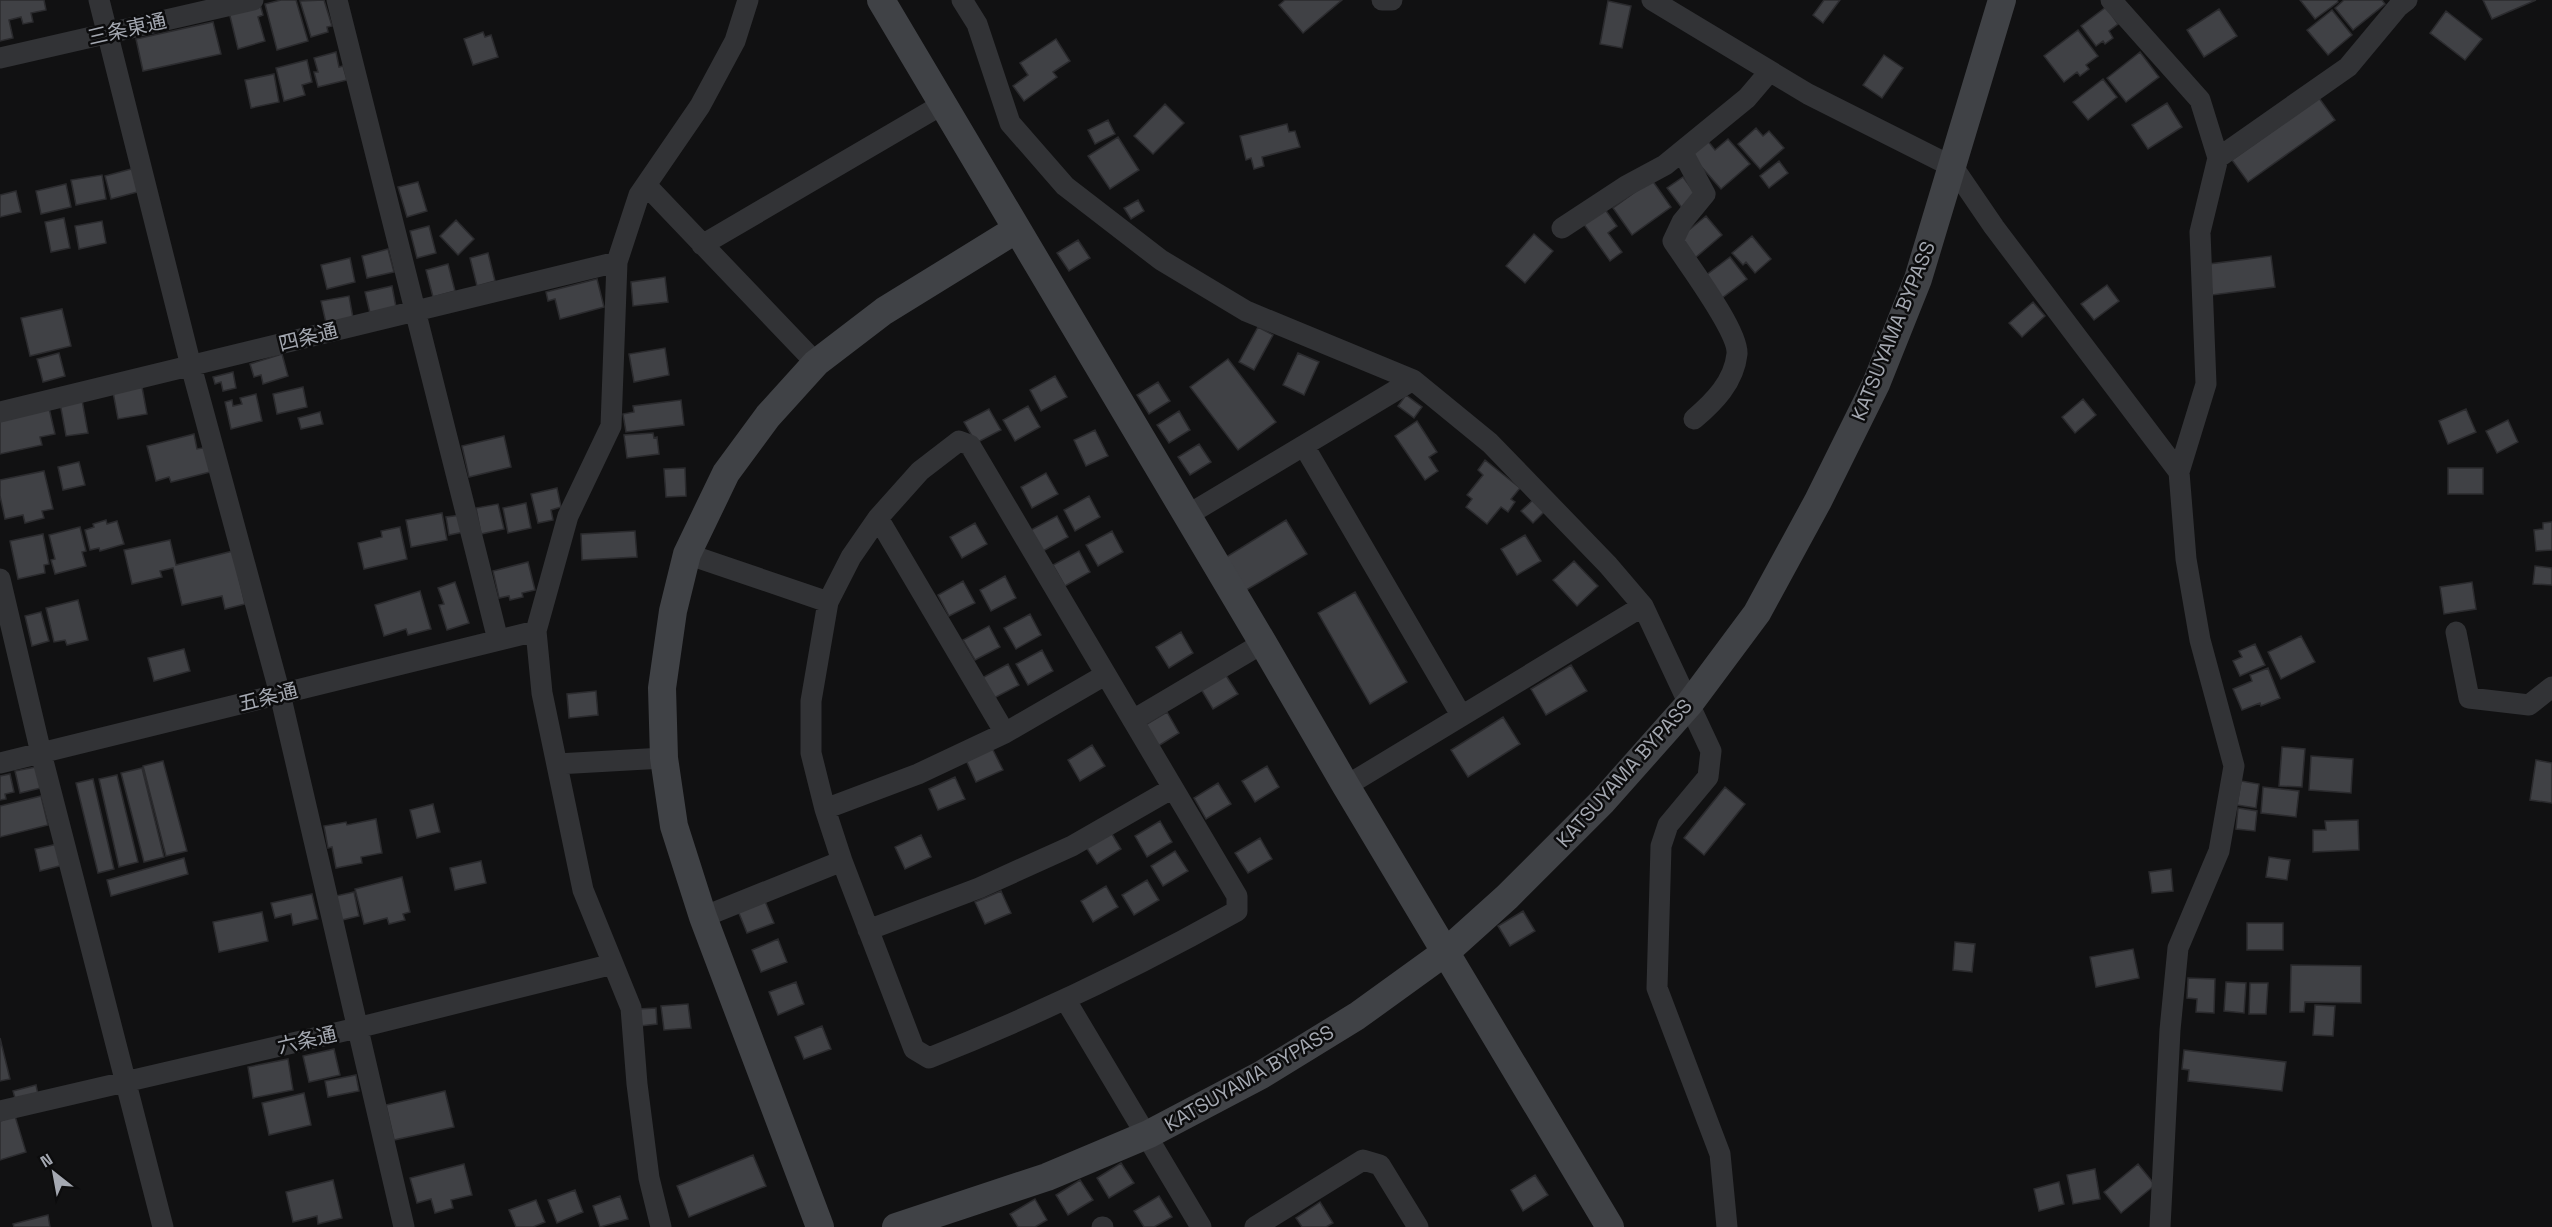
<svg xmlns="http://www.w3.org/2000/svg" width="2552" height="1227" viewBox="0 0 2552 1227" font-family="'Space Grotesk','Noto Sans JP',sans-serif">
<style>
.building{fill:#404145;stroke:#2b2b2e;stroke-width:1.5}
.lines{fill:none;stroke-linecap:round;stroke-linejoin:round}
.street{stroke:#323336;stroke-width:21}
.secondary{stroke:#404246;stroke-width:28}
.labels{text-anchor:middle;stroke-width:5;stroke-linejoin:round;paint-order:stroke}
.street-label{font-size:20px;fill:#a4a8b1;stroke:#0c0c0d}
</style>
<rect width="100%" height="100%" fill="#111112"/>
<!-- building -->
<path class="building" d="M0 0H44L46 10 31 13 33 22 23 24 21 17 9 20 13 38 0 41Z
M281 0H296L308 41 277 50 265 4Z
M324 0 332 26 327 27 328 32 311 37 300 1Z
M1285 0H1342L1303 33 1279 5Z
M1824 0H1840L1823 23 1813 15Z
M2300 0H2337L2338 2 2315 19Z
M2344 0H2382L2385 4 2353 30 2335 8Z
M2483 0H2536L2492 19Z
M1608 1 1631 6 1622 48 1600 44Z
M260 4 263 15 258 17 265 41 238 49 229 12Z
M2106 7 2118 24 2109 31 2113 38 2105 44 2103 41 2096 46 2081 26Z
M2219 9 2237 36 2204 57 2187 30Z
M2332 10 2352 35 2328 55 2307 30Z
M2446 11 2482 39 2465 60 2430 33Z
M213 22 221 54 143 71 136 39Z
M2078 30 2098 56 2086 65 2089 69 2080 76 2077 72 2064 82 2044 56Z
M483 32 485 37 491 35 498 57 473 65 464 39Z
M1056 39 1070 61 1053 72 1057 77 1024 101 1013 86 1028 75 1020 63Z
M336 52 339 67 343 66 347 80 318 87 314 72H318L314 58Z
M2140 52 2159 77 2126 102 2107 78Z
M1884 55 1903 68 1882 98 1863 85Z
M307 60 312 82 302 85 305 95 284 101 276 68Z
M274 74 279 102 251 108 245 80Z
M2103 79 2117 97 2088 120 2073 102Z
M2319 98 2335 120 2248 182 2232 160Z
M2167 103 2182 127 2148 149 2132 125Z
M1165 104 1184 123 1153 154 1134 136Z
M1108 120 1115 134 1095 144 1088 130Z
M1287 124 1289 132 1295 131 1300 147 1262 157 1264 166 1254 169 1251 158 1246 160 1240 136Z
M1756 128 1763 136 1769 131 1784 148 1760 169 1738 144Z
M1118 137 1139 170 1110 189 1088 156Z
M1728 139 1750 164 1721 189 1690 154 1707 140 1715 150Z
M1779 161 1788 173 1769 188 1760 176Z
M135 168 141 191 111 199 105 176Z
M102 175 106 199 76 205 71 180Z
M1683 177 1697 196 1682 208 1667 188Z
M1652 180 1671 207 1632 235 1613 208Z
M418 182 427 211 407 217 398 187Z
M66 184 71 207 41 214 36 191Z
M16 191 21 212 0 217V195Z
M1138 200 1144 211 1131 219 1124 208Z
M1604 208 1617 226 1608 233 1622 252 1610 261 1583 223Z
M1706 216 1722 235 1695 258 1678 239Z
M64 218 70 248 51 252 45 222Z
M456 220 474 239 458 255 440 236Z
M102 221 106 243 79 249 75 226Z
M429 226 436 253 417 258 410 231Z
M1534 234 1553 251 1525 283 1506 266Z
M1752 236 1771 259 1755 273 1746 262 1743 265 1732 253Z
M1078 240 1090 258 1069 271 1057 253Z
M388 249 394 272 367 278 362 256Z
M488 253 495 281 477 286 470 258Z
M2271 256 2275 287 2212 295 2209 264Z
M1730 257 1747 279 1722 298 1705 276Z
M350 258 355 282 327 289 321 265Z
M448 264 455 291 433 297 426 270Z
M665 277 668 302 633 306 631 282Z
M597 279 604 307 560 319 555 299 548 301 546 292Z
M2107 285 2119 301 2094 320 2081 304Z
M392 286 396 307 370 313 365 292Z
M349 296 353 318 326 323 321 301Z
M2033 302 2045 316 2022 337 2009 323Z
M62 309 71 346 30 356 21 318Z
M1258 327 1273 335 1254 370 1239 362Z
M665 348 669 375 634 382 629 354Z
M59 353 65 376 43 382 37 359Z
M1298 353 1319 362 1304 395 1283 385Z
M282 354 288 376 263 384 261 375 254 377 250 364Z
M1228 359 1276 422 1238 450 1190 387Z
M233 372 236 388 223 391 221 382 215 384 213 377Z
M1055 376 1067 397 1041 411 1030 390Z
M1158 382 1170 401 1149 414 1137 395Z
M142 387 147 414 118 419 113 392Z
M303 387 307 407 277 414 273 394Z
M256 394 262 421 231 429 225 402 232 400 233 406 242 404 240 398Z
M1406 395 1422 407 1414 418 1398 406Z
M2083 399 2096 415 2075 433 2062 417Z
M82 400 88 433 66 436 60 403Z
M681 400 684 425 626 432 623 414 634 412 633 406Z
M1028 406 1040 427 1015 441 1003 420Z
M49 408 55 434 40 437 42 445 0 454V419Z
M989 409 1001 430 976 443 964 422Z
M2466 409 2476 432 2448 444 2439 421Z
M1179 411 1190 430 1169 443 1157 425Z
M320 412 323 424 301 429 298 418Z
M2508 420 2518 442 2497 453 2486 431Z
M1417 421 1437 452 1429 457 1438 471 1425 480 1395 436Z
M1095 430 1108 456 1086 466 1074 440Z
M653 433 654 438 657 437 659 454 627 458 624 435Z
M194 434 197 449 208 447 214 471 171 482 169 477 156 481 147 446Z
M504 436 511 467 469 477 462 446Z
M1199 444 1211 462 1190 475 1178 457Z
M1485 460 1520 488 1511 499 1515 502 1508 512 1501 507 1487 524 1466 507 1472 499 1467 495 1483 475 1478 470Z
M79 462 85 485 63 490 58 467Z
M685 468 686 496 666 497 664 469Z
M2448 468H2483V494H2448Z
M44 471 53 509 42 511 44 518 25 523 23 515 5 519 0 496V480Z
M1046 473 1058 494 1032 508 1021 487Z
M557 488 561 507 551 510 553 520 538 523 531 494Z
M1089 496 1100 517 1075 531 1064 510Z
M1536 497 1547 509 1533 523 1521 511Z
M526 503 531 528 508 533 503 508Z
M498 504 504 529 481 534 476 508Z
M442 513 447 540 411 547 406 520Z
M461 515 464 532 449 535 446 517Z
M1057 516 1068 537 1043 551 1031 530Z
M106 520 107 524 117 521 124 544 100 551 99 548 90 550 85 530 94 527 93 524Z
M1286 520 1307 554 1243 592 1223 559Z
M2552 522V550L2536 551 2534 530 2543 529V523Z
M975 523 987 544 962 558 950 537Z
M80 527 86 551 82 552 86 566 55 574 51 560 55 559 49 535Z
M400 527 407 559 364 569 358 543 382 537 381 531Z
M635 531 637 557 582 560 581 534Z
M1112 531 1123 552 1098 566 1086 545Z
M43 534 49 564 44 565 45 573 18 579 10 541Z
M1525 535 1541 561 1517 575 1501 549Z
M170 540 176 565 233 551 245 604 225 609 222 596 182 605 173 568 160 571 162 577 132 584 124 550Z
M1079 551 1090 572 1065 586 1053 565Z
M1574 561 1598 586 1577 606 1553 580Z
M528 562 535 590 522 593 523 597 510 600 509 596 499 598 493 571Z
M2535 566 2552 568V585L2533 584Z
M1005 576 1016 598 991 611 980 590Z
M963 581 975 603 949 616 938 595Z
M455 582 469 623 447 630 439 605 444 604 438 588Z
M2472 582 2476 609 2444 614 2440 587Z
M420 591 431 629 408 635 406 629 384 636 375 605Z
M1355 592 1407 682 1370 704 1318 613Z
M78 600 88 640 67 645 65 640 54 642 46 608Z
M41 612 49 641 32 646 25 616Z
M1030 614 1041 635 1016 649 1004 628Z
M989 626 1000 647 975 660 963 640Z
M1181 632 1193 653 1169 668 1156 647Z
M2301 636 2315 662 2281 679 2268 652Z
M2255 644 2265 665 2240 676 2233 661 2242 657 2239 651Z
M184 649 190 671 154 681 148 658Z
M1042 650 1053 671 1028 685 1016 664Z
M1008 664 1019 685 994 698 982 678Z
M1571 665 1587 691 1546 715 1531 689Z
M2268 668 2280 698 2261 706 2260 703 2242 710 2233 689 2252 681 2250 675Z
M1225 674 1238 694 1213 709 1201 689Z
M596 691 598 715 569 718 567 694Z
M1167 712 1179 733 1155 748 1142 727Z
M1503 717 1520 744 1468 777 1451 750Z
M1092 745 1105 766 1080 781 1068 760Z
M2282 747 2305 749 2302 787 2279 786Z
M992 748 1003 770 976 782 966 760Z
M2311 756 2353 759 2351 793 2309 790Z
M2536 760 2552 763V803L2530 800Z
M163 761 187 851 166 856 143 766Z
M41 766 45 787 20 793 15 771Z
M1267 766 1279 787 1255 802 1242 781Z
M142 768 164 857 144 862 121 773Z
M10 774 14 792 5 794 6 799 0 800V776Z
M117 775 138 862 119 867 99 779Z
M955 777 965 799 938 810 929 789Z
M93 779 114 869 98 873 76 783Z
M2241 781 2259 784 2256 808 2237 805Z
M1218 783 1231 804 1206 819 1194 798Z
M1725 787 1745 804 1704 855 1684 838Z
M2263 787 2299 791 2296 817 2261 813Z
M41 796 48 825 0 837V806Z
M433 804 440 832 417 838 410 810Z
M2238 808 2257 811 2255 831 2236 829Z
M376 819 382 853 361 857 362 863 336 868 332 847 328 848 324 826 346 822 347 825Z
M2358 820 2359 850 2313 852V830H2326L2325 821Z
M1160 821 1172 842 1147 857 1135 836Z
M1109 829 1121 849 1097 864 1084 844Z
M921 835 931 857 905 869 895 847Z
M1260 838 1272 859 1248 873 1235 853Z
M62 843 67 864 40 871 35 849Z
M1175 851 1188 871 1163 886 1151 866Z
M2269 857 2290 860 2287 880 2266 877Z
M184 858 188 874 111 896 107 880Z
M481 861 486 883 455 890 450 868Z
M2171 869 2173 891 2152 893 2149 872Z
M402 877 410 912 403 914 405 920 389 924 387 918 364 924 355 889Z
M1147 880 1159 900 1134 915 1122 895Z
M1106 886 1118 907 1093 922 1081 901Z
M1001 891 1011 913 985 924 975 902Z
M354 892 359 916 342 920 336 896Z
M312 894 318 919 293 925 291 914 275 918 271 903Z
M765 901 774 923 747 933 738 911Z
M1523 911 1535 931 1510 946 1498 926Z
M262 912 268 941 219 952 213 922Z
M2247 923H2283V950H2247Z
M778 939 787 962 761 972 752 950Z
M1955 942 1975 944 1972 972 1953 970Z
M2133 949 2139 978 2096 987 2090 957Z
M2291 965 2361 966V1003L2305 1002 2304 1012H2290Z
M2188 978 2215 979 2214 1013 2196 1012 2197 999 2187 998Z
M796 982 804 1004 778 1015 769 992Z
M2226 982 2246 983 2244 1013 2224 1011Z
M2250 983H2268L2266 1014H2249Z
M688 1004 691 1028 664 1030 661 1006Z
M2315 1005 2335 1006 2333 1036 2313 1035Z
M656 1008 657 1024 640 1026 638 1009Z
M822 1026 831 1049 804 1059 795 1037Z
M0 1038 10 1079 0 1081Z
M334 1049 340 1075 309 1082 303 1056Z
M2184 1050 2286 1062 2282 1091 2188 1081 2189 1070 2182 1069Z
M288 1059 293 1090 253 1098 248 1067Z
M356 1075 359 1091 328 1097 325 1081Z
M36 1085 39 1099 17 1105 13 1091Z
M445 1091 454 1127 394 1140 386 1105Z
M304 1093 311 1125 269 1135 262 1103Z
M15 1116 26 1152 0 1160V1121Z
M753 1155 766 1186 689 1217 677 1186Z
M1121 1163 1134 1183 1109 1198 1097 1178Z
M464 1164 472 1195 451 1200 453 1208 435 1213 431 1199 417 1203 410 1178Z
M2138 1164 2155 1185 2121 1213 2104 1192Z
M2095 1169 2100 1199 2073 1204 2067 1175Z
M1535 1175 1548 1195 1523 1211 1511 1190Z
M333 1180 342 1218 318 1224 317 1216 293 1222 286 1192Z
M1080 1180 1093 1200 1068 1215 1056 1195Z
M2059 1182 2064 1204 2039 1211 2034 1189Z
M575 1190 583 1212 557 1223 548 1200Z
M620 1196 628 1219 600 1227 593 1206Z
M1159 1196 1172 1217 1154 1227H1144L1134 1211Z
M1035 1199 1047 1220 1035 1227H1018L1010 1214Z
M536 1200 545 1222 533 1227H516L509 1210Z
M1320 1202 1333 1223 1326 1227H1302L1296 1218Z
M48 1215 50 1227H14L13 1224Z"/>
<g class="lines">
<!-- street -->
<path class="street" d="M99 0 191 366 280 694 404 1227
M337 0 498 640
M962 0 977 24 1010 123 1065 186 1161 260 1246 311 1413 380 1490 443 1608 565 1643 606 1711 751 1708 777 1668 825 1661 846 1657 988 1720 1154 1727 1227
M1382 0H1392
M1652 0 1808 94 1953 167 1994 227 2179 472 2186 559 2200 640 2234 766 2219 851 2178 948 2170 1030 2160 1227
M2111 0 2200 100 2218 158 2200 232 2206 384 2179 472
M0 58 253 0
M1682 151 1705 194 1682 222 1673 241C1687 263 1739 331 1737 354 1734 382 1714 402 1694 419
M2218 158 2348 67 2398 7 2407 0
M646 185 816 363
M1562 228 1626 186 1665 165 1747 98 1770 71
M702 245 943 104
M0 412 617 262
M959 441 970 445 1237 896V911C1137 967 1035 1016 929 1058L914 1049 842 861 825 809 811 753V701L828 602 851 557 878 518 920 471Z
M1304 446 1461 715
M1186 516 1413 380
M878 518 1005 733
M687 554 828 602
M0 579 41 753 163 1227
M2456 632 2469 698 2529 705 2552 687
M1133 720 1263 643
M0 763 536 631
M557 764 664 758
M1346 786 1643 606
M825 809 918 774 1005 733 1105 675
M703 917 842 861
M868 930 979 888 1072 846 1173 788
M1065 999 1201 1227
M0 1111 357 1028 613 964
M661 1227 649 1178 637 1084 631 1008 583 890 542 693 536 631 568 516 611 426 617 262 639 195 700 106 735 41 748 0
M1102 1227H1103
M1255 1227 1363 1160 1380 1165 1418 1227"/>
<!-- secondary -->
<path class="secondary" d="M881 0 1263 643 1346 786 1610 1227
M820 1227 703 917 674 826 664 758 662 688 673 611 687 554 726 473 768 416 816 363 884 311 1017 229
M896 1227 1047 1177 1149 1134 1261 1075 1357 1016 1447 951 1507 897 1603 801 1690 703 1757 613 1818 501 1876 384 1918 279 2002 0"/>
</g>
<g class="labels">
<!-- street labels -->
<g class="street-label">
<text transform="translate(127 29) rotate(-13)" y="7">三条東通</text>
<text transform="translate(1893 331) rotate(-68)" y="7">KATSUYAMA BYPASS</text>
<text transform="translate(308 337) rotate(-14)" y="7">四条通</text>
<text transform="translate(268 697) rotate(-14)" y="7">五条通</text>
<text transform="translate(1624 773) rotate(-48)" y="7">KATSUYAMA BYPASS</text>
<text transform="translate(307 1040) rotate(-13)" y="7">六条通</text>
<text transform="translate(1249 1078) rotate(-30)" y="7">KATSUYAMA BYPASS</text>
</g>
</g>
<!-- north arrow -->
<g transform="translate(54 1173) rotate(329)" stroke="#0c0c0d" stroke-width="4.5" paint-order="stroke">
<path d="M0-4.5L10 22L0 15L-10 22Z" fill="#a4a8b1"/>
<text y="-9" font-size="16" font-weight="bold" text-anchor="middle" fill="#a4a8b1">N</text>
</g>
</svg>
